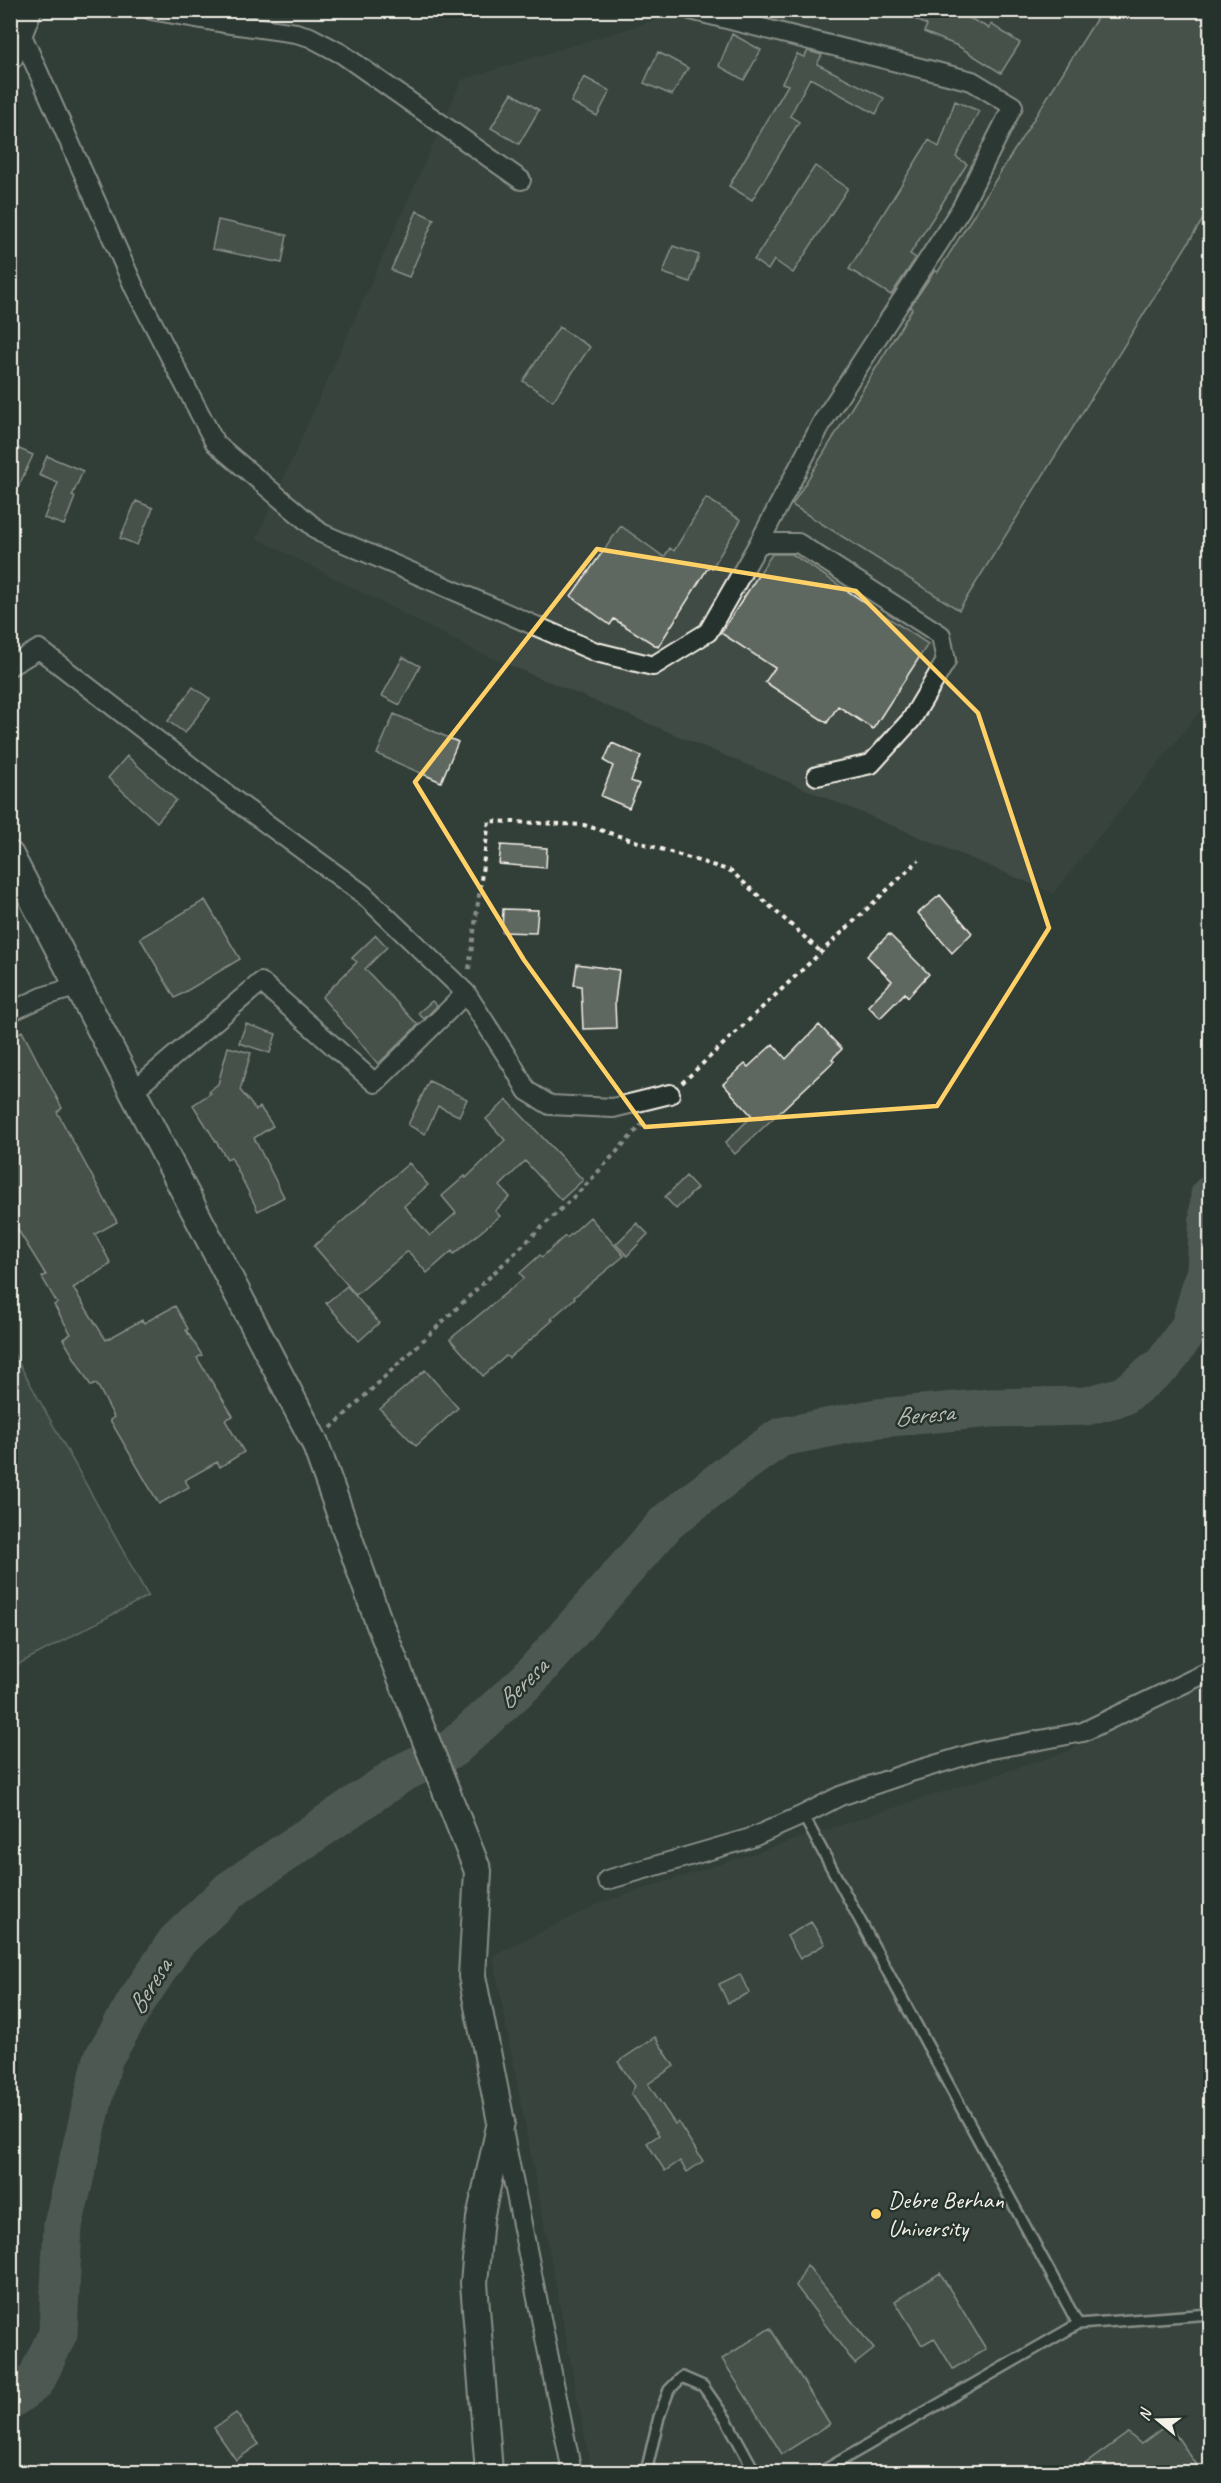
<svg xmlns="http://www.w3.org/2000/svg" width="1221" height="2483" viewBox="0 0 1221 2483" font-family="Caveat,sans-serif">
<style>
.built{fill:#404b44}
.green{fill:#4c564f;stroke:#a0a49c;stroke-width:1.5}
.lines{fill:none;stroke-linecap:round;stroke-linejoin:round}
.river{stroke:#727972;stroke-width:39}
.building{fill:#5f6861;stroke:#f4f1e8;stroke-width:1.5}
.lane-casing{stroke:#f4f1e8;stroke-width:14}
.street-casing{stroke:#f4f1e8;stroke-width:22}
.secondary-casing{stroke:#f4f1e8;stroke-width:30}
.path{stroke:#f4f1e8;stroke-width:4;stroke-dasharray:4.5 4.5;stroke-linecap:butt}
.lane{stroke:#26332d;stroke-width:9}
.street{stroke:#26332d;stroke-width:18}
.secondary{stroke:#26332d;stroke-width:26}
.marked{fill:none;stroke:#ffd166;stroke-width:4.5;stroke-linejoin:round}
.poi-dot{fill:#ffd166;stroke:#26332d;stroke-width:2}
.labels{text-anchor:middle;stroke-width:5;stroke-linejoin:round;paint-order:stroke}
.poi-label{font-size:24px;fill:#f4f1e8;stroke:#26332d;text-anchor:start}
.water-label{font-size:26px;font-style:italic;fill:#babbb3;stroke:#26332d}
</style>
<rect width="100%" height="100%" fill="#323e38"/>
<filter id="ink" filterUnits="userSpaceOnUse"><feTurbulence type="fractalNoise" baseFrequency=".0167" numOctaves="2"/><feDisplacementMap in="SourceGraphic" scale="12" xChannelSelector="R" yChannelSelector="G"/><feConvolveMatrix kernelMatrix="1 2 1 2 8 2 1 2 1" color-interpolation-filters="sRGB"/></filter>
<g filter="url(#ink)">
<!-- built -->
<path class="built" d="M685 11H1210V699L1053 893 478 652 257 538 462 80Z
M1210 1665V2472H592L493 1956 601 1903 1070 1751Z"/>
<!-- green -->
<path class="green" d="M11 1349 148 1596 11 1668H10Z"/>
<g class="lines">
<!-- river -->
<path class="river" d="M10 2400 35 2382 58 2333 63 2225 103 2059 138 1999 176 1942 230 1890 402 1773 453 1748 528 1680 667 1522 735 1469 781 1437 878 1418 991 1408 1086 1406 1123 1396 1164 1364 1190 1327 1206 1270 1210 1195"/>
</g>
<!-- building -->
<path class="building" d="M896 10H953L989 28 991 24 1020 43 1001 73 958 46 924 32 927 25Z
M1102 10H1210V208L959 610 792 505 912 309 910 307 935 270 938 272Z
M732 34 761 50 744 80 719 66Z
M808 51 822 55 817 64 884 98 876 114 810 78 790 116 799 122 752 200 729 186 788 85 782 83 797 54 804 57Z
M658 52 688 68 672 95 644 83Z
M584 77 610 91 597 116 571 102Z
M512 93 539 110 519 144 491 128Z
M955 101 979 111 956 157 967 164 910 254 916 258 891 295 849 269 929 140 939 147Z
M815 166 848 188 793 273 774 260 768 270 754 260Z
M417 211 434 219 409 277 391 270Z
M218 220 287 235 282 263 212 249Z
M673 246 699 255 690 282 663 273Z
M559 327 590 347 553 401 523 381Z
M10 445 33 455 10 505Z
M47 456 83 471 72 496 75 497 64 525 44 518 58 483 39 475Z
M706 498 741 520 712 568 709 566 658 647 614 619 610 625 571 596 621 526 664 557 670 548 674 551Z
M136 501 153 508 137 545 120 538Z
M772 554H792L928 644 873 729 838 706 827 723 765 682 775 668 721 633Z
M403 657 420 666 400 705 382 696Z
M193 687 210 699 185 733 168 721Z
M394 714 458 742 441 782 377 754Z
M612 743 641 756 631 781 639 784 629 808 601 796 613 766 604 761Z
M127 756 176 800 157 822 108 778Z
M501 845 547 848 546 868 499 864Z
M940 895 972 933 952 953 918 913Z
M205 900 240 959 175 998 140 938Z
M503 909 538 910 536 933 502 932Z
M889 934 929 974 908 997 905 993 880 1018 868 1006 892 981 867 956Z
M376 935 387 947 365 969 418 1025 378 1064 322 997 357 962 352 958Z
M577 964 619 970 615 1002 616 1028 583 1029 581 986 574 985Z
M432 1001 437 1006 424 1019 418 1013Z
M246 1024 276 1034 270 1053 239 1043Z
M819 1025 842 1049 832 1059 834 1061 735 1154 725 1143 752 1116 723 1084 745 1064 748 1067 773 1044 786 1059Z
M22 1031 62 1108 57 1112 117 1222 95 1234 111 1264 73 1288 106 1340 142 1320 144 1323 175 1306 188 1329 186 1330 202 1355 197 1358 233 1416 225 1420 244 1452 220 1467 217 1462 185 1480 189 1487 159 1504 110 1420 114 1417 99 1388 96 1384 91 1386 63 1339 71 1334 54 1305 57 1303 42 1277 46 1275 10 1217V1038Z
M228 1047 251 1053 240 1090 256 1110 260 1107 273 1126 254 1138 284 1197 258 1211 231 1157 227 1159 193 1105 211 1093 209 1091 218 1084Z
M429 1081 467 1099 459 1116 438 1106 425 1134 408 1125Z
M507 1100 583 1180 561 1200 525 1161 500 1186 510 1197 495 1211 500 1216 454 1254 452 1251 427 1273 408 1251 356 1295 314 1246 409 1163 428 1185 404 1206 430 1236 456 1213 442 1196 465 1176 466 1178 505 1140 486 1119Z
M686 1176 697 1188 676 1209 665 1197Z
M590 1217 624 1256 574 1297 575 1298 551 1319 553 1320 528 1342 509 1358 506 1356 483 1376 450 1339 524 1278 520 1273 540 1255 542 1257 565 1236 567 1238Z
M637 1223 648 1234 627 1256 616 1244Z
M347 1286 379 1323 359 1341 326 1303Z
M425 1370 458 1408 416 1446 380 1409Z
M811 1922 825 1944 800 1959 787 1936Z
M740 1974 749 1993 728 2003 719 1984Z
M655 2037 674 2066 648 2084 675 2124 678 2122 703 2161 687 2172 680 2161 665 2171 647 2143 659 2135 631 2093 635 2086 618 2062Z
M807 2265 874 2349 855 2364 796 2286Z
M940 2273 986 2349 953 2369 934 2338 922 2345 895 2301Z
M770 2328 830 2424 782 2454 722 2359Z
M236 2413 259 2444 236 2460 214 2428Z
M1168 2424 1202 2472H1074L1128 2433 1141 2444Z"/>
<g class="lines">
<defs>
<path id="lane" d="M803 1815 1078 2324 821 2472
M1078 2324 1210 2314
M646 2472 659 2417 669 2390 682 2377 703 2386 726 2419 755 2472"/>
<path id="street" d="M151 10 224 23 233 18 239 10
M224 23 296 33 310 37 342 54 521 180
M20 31 135 289 215 443 321 533 596 652 653 666 708 632 759 543 823 421 961 209 1013 106 972 81 691 10
M759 543H798L941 635 946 661 911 720 871 764 817 776
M10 666 39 649 241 805 363 894 466 993 512 1064 527 1091 550 1105 613 1108 670 1094
M10 1012 45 996 79 986
M133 1091 261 982 375 1083 466 993
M607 1880 751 1838 803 1815 840 1796 911 1772 981 1751 1083 1732 1210 1671
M503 2130 572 2472"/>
<path id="secondary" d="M10 56 28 10
M10 855 315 1443 378 1620 478 1871 472 1976 501 2122 480 2218 474 2283 489 2472"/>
</defs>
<!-- lane casing -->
<use href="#lane" class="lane-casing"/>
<!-- street casing -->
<use href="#street" class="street-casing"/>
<!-- secondary casing -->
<use href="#secondary" class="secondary-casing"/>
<!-- path -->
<path class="path" d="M469 969 489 821 584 825 731 871 821 952
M682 1083 919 860
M331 1428 584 1187 645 1121"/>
<!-- lane -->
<use href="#lane" class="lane"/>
<!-- street -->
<use href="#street" class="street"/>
<!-- secondary -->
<use href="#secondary" class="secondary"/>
</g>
</g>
<!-- marked area -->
<path d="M0 0H1221V2483H0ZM597 549 856 591 978 713 1049 928 937 1106 645 1127 524 960 415 782Z" fill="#323e38" fill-opacity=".55" fill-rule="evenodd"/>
<path class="marked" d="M597 549 856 591 978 713 1049 928 937 1106 645 1127 524 960 415 782Z"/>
<!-- markers -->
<circle class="poi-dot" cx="876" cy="2214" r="6"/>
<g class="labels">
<!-- poi labels -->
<g class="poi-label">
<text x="888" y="2208">Debre Berhan<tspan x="888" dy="28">University</tspan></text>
</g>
<!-- water labels -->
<g class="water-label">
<text transform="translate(924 1414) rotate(-5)" y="9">Beresa</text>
<text transform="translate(522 1683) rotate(-45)" y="9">Beresa</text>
<text transform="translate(149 1986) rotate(-58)" y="9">Beresa</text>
</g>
</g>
<!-- margin -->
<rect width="1221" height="2483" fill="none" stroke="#26332d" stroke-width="36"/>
<rect x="18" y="18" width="1185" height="2447" fill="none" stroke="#f4f1e8" stroke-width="2" filter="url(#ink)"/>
<!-- north arrow -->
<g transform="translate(1158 2420) rotate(289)" stroke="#26332d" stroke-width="4.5" paint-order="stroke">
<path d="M0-4.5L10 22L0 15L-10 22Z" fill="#f4f1e8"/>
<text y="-9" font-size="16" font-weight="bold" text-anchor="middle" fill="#f4f1e8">N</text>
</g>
</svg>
